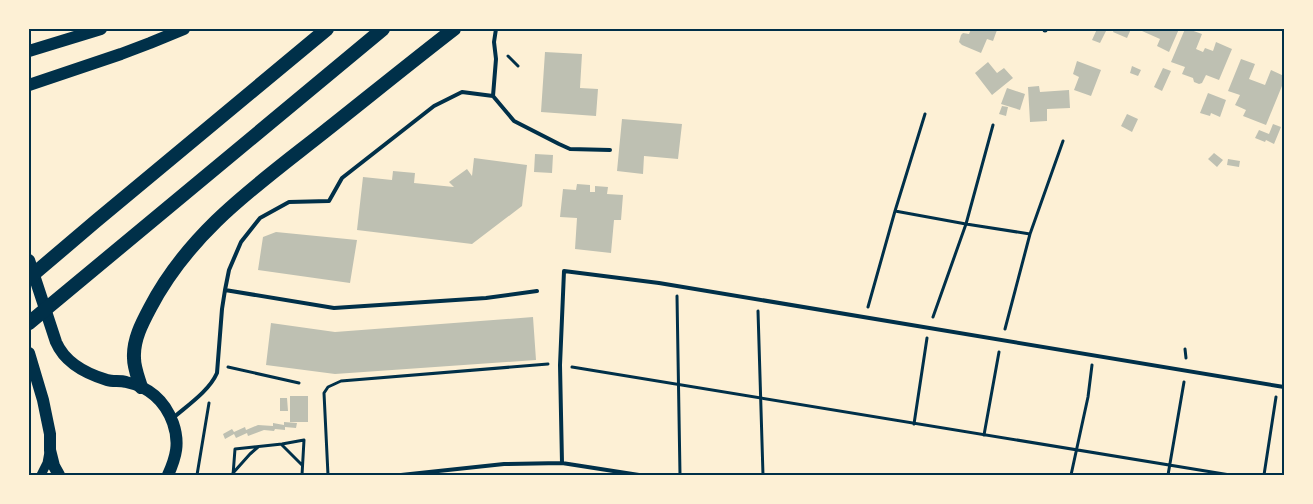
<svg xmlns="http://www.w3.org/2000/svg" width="1313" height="504" viewBox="0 0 1313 504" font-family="'Space Grotesk',sans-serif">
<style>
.building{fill:#bec0b2}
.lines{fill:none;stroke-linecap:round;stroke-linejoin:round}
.path{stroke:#003049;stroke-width:3}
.service{stroke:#003049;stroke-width:4}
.minor{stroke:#003049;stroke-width:5}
.tertiary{stroke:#003049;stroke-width:9}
.primary{stroke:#003049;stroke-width:12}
.trunk{stroke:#003049;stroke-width:14}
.neatline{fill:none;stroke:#003049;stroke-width:2}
</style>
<rect width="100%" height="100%" fill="#fdf0d5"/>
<!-- building -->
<path class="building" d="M971 29H994L997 30 993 41 987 39 981 53 962 45 959 42 961 35 963 33 969 34Z
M1097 29H1107L1100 43 1092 40Z
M1114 29H1131L1127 38 1113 32Z
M1143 29H1179L1169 52 1157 46 1160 39 1142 31Z
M1185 29H1188L1202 34 1196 49 1203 52 1205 48 1213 51 1216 42 1232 49 1219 80 1206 75 1202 83 1199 84 1194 82 1193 78 1182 74 1185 67 1171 62Z
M545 52 582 54 580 88 598 89 596 116 541 112Z
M1241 59 1255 64 1249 79 1265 85 1271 70 1284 76V81L1266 125 1243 116 1246 110 1235 105 1240 95 1228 91Z
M1077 61 1101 70 1091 96 1074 90 1079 77 1073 74Z
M988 62 997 73 1004 68 1013 78 992 95 975 73Z
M1132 66 1141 70 1138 76 1130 73Z
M1163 68 1171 71 1162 91 1154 87Z
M1039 86 1040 92 1069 90 1070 108 1047 109V121L1030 122 1028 87Z
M1007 88 1025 94 1020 110 1001 104Z
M1208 93 1226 100 1220 117 1211 113 1210 116 1200 113Z
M1002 106 1008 107 1006 116 999 114Z
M1127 114 1138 119 1132 132 1121 126Z
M622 119 682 124 678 159 644 156 643 174 617 171Z
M1273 124 1281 127 1274 144 1266 140 1265 142 1255 138 1259 130 1269 134Z
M1214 153 1223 160 1217 167 1208 159Z
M535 154 553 155 552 173 534 172Z
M474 158 527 165 522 206 472 244 357 230 363 177 392 180 393 171 415 173 414 183 454 187 449 182 467 169 472 176Z
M1228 159 1240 161 1239 167 1227 165Z
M577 184 590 185V192H595V186L608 187 607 194 623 195 621 220H614L611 253 575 249 577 218 560 217 563 189 576 190Z
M276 232 357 240 350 283 258 270 263 237Z
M533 317 536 360 335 374 266 365 271 323 335 332Z
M290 396H308V422H290Z
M280 398H287L288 411H280Z
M284 422 297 423 296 428 285 427V430L275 429 274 431 264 430 248 436 247 433 236 438 234 434 225 439 223 434 232 429 234 432 245 427 246 430 258 425 273 426V423L284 425Z"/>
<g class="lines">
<!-- path -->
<path class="path" d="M508 56 518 66
M925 114 895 211 966 224 1030 234
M677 296 680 475
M868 307 895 211
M758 311 763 475
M933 317 966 224 993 125
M1005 329 1030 234 1063 141
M1185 349 1186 358
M228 367 299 383
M572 367 1230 475
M914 424 927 338
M984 435 999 352
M282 445 302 465
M233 473 250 454 258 447
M197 475 209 403
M233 475 235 449 282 444 304 440 302 475
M328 475 324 393 328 387 341 381 548 364
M1071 475 1088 397 1092 365
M1168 475 1184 382
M1264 475 1276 397"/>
<!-- service -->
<path class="service" d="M493 96 514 121 559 144 570 149 610 150
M493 96 496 59 494 42 496 29
M225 290 334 308 486 298 537 291
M173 418C188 405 209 391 217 373L222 309 225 290 229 270 241 242 260 218 289 202 329 201 342 178 434 106 462 92 493 96
M562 463 639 475
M401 475 504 464 562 463 560 365 564 271 659 283 1284 387"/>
<!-- minor -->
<path class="minor" d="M1045 30V29"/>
<!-- tertiary -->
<path class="tertiary" d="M41 475 47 463 49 452"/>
<!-- primary -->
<path class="primary" d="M29 51 101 29
M29 85 121 54 150 43 184 29
M29 260 56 342C65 363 87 374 107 380 113 382 120 380 126 382 150 387 165 401 173 423 180 443 176 457 168 475
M29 353 43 400 50 434V450L54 466 59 475"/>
<!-- trunk -->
<path class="trunk" d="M29 278 96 221 327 29
M29 323 383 29
M141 387C138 377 134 368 134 358 133 340 142 323 150 308 190 231 257 185 324 132 367 98 410 63 454 29"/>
</g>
<!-- border -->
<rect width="1313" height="504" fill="none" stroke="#fdf0d5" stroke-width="60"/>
<rect x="30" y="30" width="1253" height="444" class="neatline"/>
</svg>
